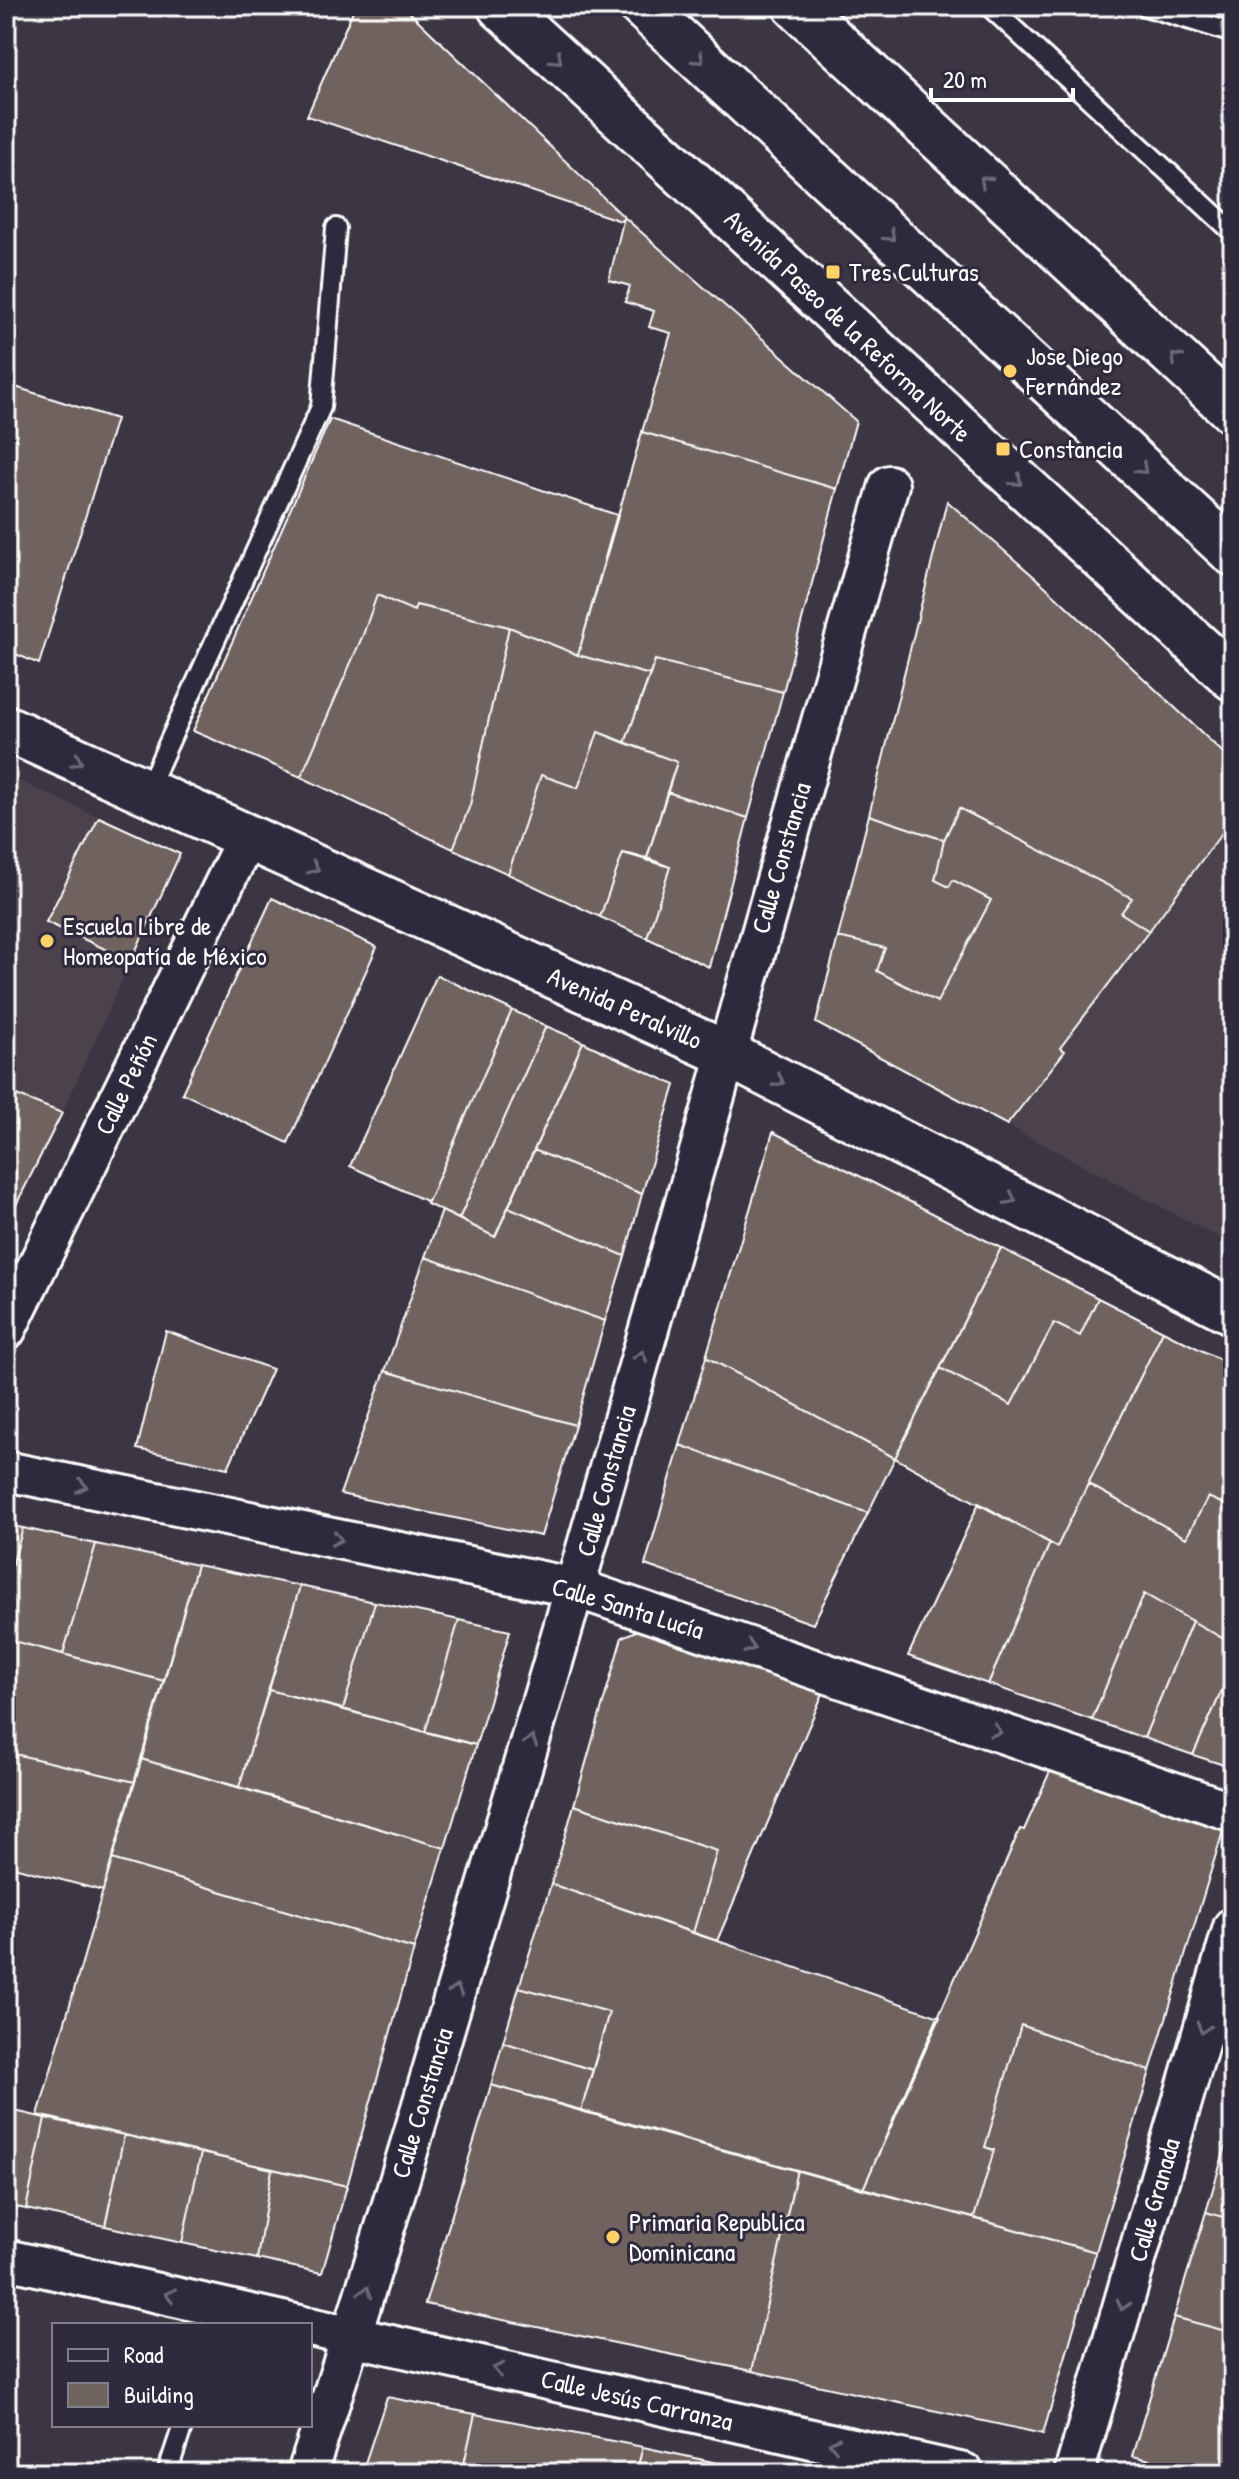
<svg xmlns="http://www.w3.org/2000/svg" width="1239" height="2479" viewBox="0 0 1239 2479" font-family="'Patrick Hand',sans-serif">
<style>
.built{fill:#4b434c}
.building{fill:#6f635e;stroke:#fff;stroke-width:2}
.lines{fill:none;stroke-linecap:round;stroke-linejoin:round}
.lane-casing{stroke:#fff;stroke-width:24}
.street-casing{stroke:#fff;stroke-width:44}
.secondary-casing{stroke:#fff;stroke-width:50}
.lane{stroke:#2f2a3d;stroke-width:18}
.street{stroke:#2f2a3d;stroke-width:38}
.secondary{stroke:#2f2a3d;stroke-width:44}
.oneway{stroke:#6d6a77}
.poi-dot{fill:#ffd166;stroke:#2f2a3d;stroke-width:3}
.labels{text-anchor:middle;stroke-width:6;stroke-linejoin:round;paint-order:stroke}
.poi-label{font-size:26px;fill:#fff;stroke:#2f2a3d;text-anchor:start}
.street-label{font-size:26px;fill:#fff;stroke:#2f2a3d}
</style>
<rect width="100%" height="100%" fill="#3c3544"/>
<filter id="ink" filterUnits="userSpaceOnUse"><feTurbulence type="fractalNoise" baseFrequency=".0125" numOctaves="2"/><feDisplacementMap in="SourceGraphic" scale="16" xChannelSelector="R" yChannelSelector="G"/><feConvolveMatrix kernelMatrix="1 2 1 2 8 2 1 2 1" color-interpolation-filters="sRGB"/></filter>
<g filter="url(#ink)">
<!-- built -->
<path class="built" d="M6 775 99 817 46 922 131 961 62 1113 6 1091Z
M1233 818V1245L1007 1125 1064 1052 1060 1048Z"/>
<!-- building -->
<path class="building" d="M355 6H403L624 217 621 221 307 116Z
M624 217 856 421 837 489 642 432 671 333 649 327 654 311 625 302 630 286 609 280Z
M6 384 116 419 39 664 6 650Z
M330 419 617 515 578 655 509 627 416 605 414 611 377 595 363 635 301 777 193 731Z
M642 432 837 489 783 692 655 660 650 675 578 655Z
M947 501 1046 587 1233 762V818L1149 931 1121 913 1132 898 959 808 944 840 869 815Z
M377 595 414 611 416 605 509 627 470 805 453 849 301 777 363 635Z
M509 627 578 655 650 675 625 743 598 732 578 788 541 775 508 874 453 849 470 805Z
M655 660 783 692 748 818 667 792 677 762 625 743Z
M598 732 677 762 647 858 623 853 600 917 508 874 541 775 578 788Z
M667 792 748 818 709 967 647 938 670 867 647 858Z
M959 808 1132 898 1121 913 1149 931 1060 1048 1065 1051 1007 1125 816 1023 838 937 885 948 877 971 937 1002 991 900 953 880 949 887 935 880 944 840Z
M869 815 944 840 935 880 949 887 953 880 991 900 937 1002 877 971 885 948 838 937Z
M99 817 180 854 131 961 46 922Z
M623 853 670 867 647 938 600 917Z
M272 898 377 947 288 1143 182 1093Z
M437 975 512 1010 428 1202 350 1166Z
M512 1010 546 1026 459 1219 427 1204Z
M546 1026 583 1042 495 1237 459 1219Z
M583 1042 675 1085 642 1194 534 1150Z
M6 1091 62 1113 15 1207 6 1204Z
M773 1132 1001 1248 895 1458 706 1357Z
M534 1150 642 1194 625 1256 508 1207Z
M508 1207 625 1256 605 1321 425 1257 442 1211 495 1237Z
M1001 1248 1098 1298 1080 1336 1054 1323 1011 1405 940 1368Z
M425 1257 605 1321 575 1425 385 1371Z
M1098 1298 1163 1331 1057 1547 895 1458 940 1368 1011 1405 1054 1323 1080 1336Z
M166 1331 272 1369 228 1468 137 1449Z
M1163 1331 1233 1366V1465L1229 1472 1233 1474V1508L1208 1497 1186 1538 1088 1484Z
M706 1357 895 1458 868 1513 680 1445Z
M385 1371 575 1425 541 1536 340 1494Z
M680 1445 868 1513 813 1624 645 1565Z
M1088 1484 1186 1538 1208 1497 1233 1508V1644L1144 1594 1092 1720 988 1684 1050 1543 1057 1547Z
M979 1503 1050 1543 988 1684 908 1656Z
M6 1525 23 1528 10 1573 6 1571Z
M23 1528 96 1544 63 1654 6 1639V1571L10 1573Z
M96 1544 197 1565 164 1681 63 1654Z
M197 1565 300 1586 239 1787 141 1759Z
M300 1586 375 1602 343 1709 269 1690Z
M1144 1594 1192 1621 1144 1738 1092 1720Z
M375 1602 459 1620 425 1732 343 1709Z
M459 1620 510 1631 476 1745 425 1732Z
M1192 1621 1233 1644V1666L1193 1755 1144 1738Z
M640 1629 824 1691 717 1941 693 1933 717 1851 574 1805 622 1637Z
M6 1639 164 1681 135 1782 6 1752Z
M1233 1666V1768L1193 1755Z
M269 1690 476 1745 445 1848 239 1787Z
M6 1752 135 1782 103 1891 6 1865Z
M141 1759 445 1848 414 1949 112 1859Z
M1051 1769 1224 1828 1150 2071 1021 2025 985 2147 994 2150 974 2218 863 2189 1020 1829 1024 1830Z
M574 1805 717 1851 693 1933 551 1884Z
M112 1859 414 1949 347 2186 38 2115Z
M551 1884 940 2017 863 2189 581 2111 609 2012 519 1987Z
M519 1987 609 2012 593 2070 503 2042Z
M1021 2025 1150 2071 1096 2252 974 2218 994 2150 985 2147Z
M503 2042 593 2070 581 2111 491 2085Z
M491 2085 797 2170 752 2371 425 2304Z
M6 2109 45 2118 26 2209 6 2205Z
M45 2118 124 2135 105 2226 26 2209Z
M1233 2122V2220L1206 2212Z
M124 2135 201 2153 182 2243 105 2226Z
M201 2153 272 2169 257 2259 182 2243Z
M272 2169 347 2186 322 2273 257 2259Z
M797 2170 1096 2252 1043 2434 752 2371Z
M1206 2212 1233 2220V2333L1174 2317Z
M1174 2317 1233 2333V2473H1211L1132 2456Z
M387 2397 475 2414 462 2473H389L364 2466Z
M475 2414 643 2447 636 2473H462Z
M643 2447 764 2473H636Z"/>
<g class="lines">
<defs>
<path id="lane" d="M989 6 1233 232
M1145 6 1233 33
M146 793 321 407 336 228
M167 2473 183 2425"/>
<path id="street" d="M6 1330 247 837
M6 1471 576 1588 1233 1812
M6 2259 300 2325
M310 2327 964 2473
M307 2473C367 2292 421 2109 475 1926 619 1447 750 965 889 485
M1074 2473 1233 1927"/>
<path id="secondary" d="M500 6 1233 678
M642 6 1233 553
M796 6 1233 411
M6 728 725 1053 1233 1312"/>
</defs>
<!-- lane casing -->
<use href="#lane" class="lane-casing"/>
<!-- street casing -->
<use href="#street" class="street-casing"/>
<!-- secondary casing -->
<use href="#secondary" class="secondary-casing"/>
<!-- lane -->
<use href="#lane" class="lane"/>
<!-- street -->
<use href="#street" class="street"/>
<!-- secondary -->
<use href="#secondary" class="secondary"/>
</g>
<!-- one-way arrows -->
<defs><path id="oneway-chevron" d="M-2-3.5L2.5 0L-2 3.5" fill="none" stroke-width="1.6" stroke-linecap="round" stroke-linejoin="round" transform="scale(2)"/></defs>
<g class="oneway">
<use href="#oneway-chevron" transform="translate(557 59) rotate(43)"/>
<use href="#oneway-chevron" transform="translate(699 59) rotate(43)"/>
<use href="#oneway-chevron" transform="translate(985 181) rotate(-137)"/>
<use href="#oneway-chevron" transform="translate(890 236) rotate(43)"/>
<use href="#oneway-chevron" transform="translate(1176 358) rotate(-137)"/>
<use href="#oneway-chevron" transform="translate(1142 469) rotate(43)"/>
<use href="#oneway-chevron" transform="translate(1017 481) rotate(42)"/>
<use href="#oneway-chevron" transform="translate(77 761) rotate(25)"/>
<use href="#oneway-chevron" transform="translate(314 868) rotate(24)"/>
<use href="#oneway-chevron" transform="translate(779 1081) rotate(27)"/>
<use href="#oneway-chevron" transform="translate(1011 1199) rotate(27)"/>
<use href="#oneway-chevron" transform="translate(641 1356) rotate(-74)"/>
<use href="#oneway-chevron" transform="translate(82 1486) rotate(12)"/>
<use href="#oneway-chevron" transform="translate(337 1539) rotate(12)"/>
<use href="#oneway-chevron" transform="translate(750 1647) rotate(19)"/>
<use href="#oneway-chevron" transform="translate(996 1731) rotate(19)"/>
<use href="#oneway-chevron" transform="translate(531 1741) rotate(-73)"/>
<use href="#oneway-chevron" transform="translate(456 1990) rotate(-73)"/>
<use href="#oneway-chevron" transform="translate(1203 2028) rotate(106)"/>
<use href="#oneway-chevron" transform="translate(366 2292) rotate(-73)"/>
<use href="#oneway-chevron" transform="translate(170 2295) rotate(-167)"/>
<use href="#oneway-chevron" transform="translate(1123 2305) rotate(106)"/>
<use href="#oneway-chevron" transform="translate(498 2369) rotate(-167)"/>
<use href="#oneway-chevron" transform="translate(834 2444) rotate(-167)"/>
</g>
</g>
<!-- markers -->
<g class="poi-dot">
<rect x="825" y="264" width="16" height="16" rx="4"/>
<circle cx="1010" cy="371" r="8"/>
<rect x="995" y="441" width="16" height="16" rx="4"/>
<circle cx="47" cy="941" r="8"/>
<circle cx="613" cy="2237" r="8"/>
</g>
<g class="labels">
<!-- poi labels -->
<g class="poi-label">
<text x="849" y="281">Tres Culturas</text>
<text x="1026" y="365">Jose Diego<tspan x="1026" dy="30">Fernández</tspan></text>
<text x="1019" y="458">Constancia</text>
<text x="63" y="935">Escuela Libre de<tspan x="63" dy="30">Homeopatía de México</tspan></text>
<text x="629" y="2231">Primaria Republica<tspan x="629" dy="30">Dominicana</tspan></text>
</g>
<!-- street labels -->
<g class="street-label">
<text transform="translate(848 326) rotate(43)" y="9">Avenida Paseo de la Reforma Norte</text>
<text transform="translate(781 858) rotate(-74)" y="9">Calle Constancia</text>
<text transform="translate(625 1008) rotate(24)" y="9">Avenida Peralvillo</text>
<text transform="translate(126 1084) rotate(-64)" y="9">Calle Peñón</text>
<text transform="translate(606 1481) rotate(-74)" y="9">Calle Constancia</text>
<text transform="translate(628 1608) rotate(17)" y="9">Calle Santa Lucía</text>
<text transform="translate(422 2103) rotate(-73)" y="9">Calle Constancia</text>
<text transform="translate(1154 2200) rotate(-74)" y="9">Calle Granada</text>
<text transform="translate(637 2400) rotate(13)" y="9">Calle Jesús Carranza</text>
</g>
</g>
<!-- margin -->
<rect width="1239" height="2479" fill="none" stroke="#2f2a3d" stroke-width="32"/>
<rect x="16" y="16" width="1207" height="2447" fill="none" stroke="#fff" stroke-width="3" filter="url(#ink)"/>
<!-- legend -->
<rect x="52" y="2323" width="260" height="104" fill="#2f2a3d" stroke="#827f8b" stroke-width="2"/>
<rect x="68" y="2349" width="40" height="12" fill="#2f2a3d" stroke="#827f8b" stroke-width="2"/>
<text x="124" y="2363" font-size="24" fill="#ffffff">Road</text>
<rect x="68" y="2383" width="40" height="24" fill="#6f635e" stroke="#827f8b" stroke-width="2"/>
<text x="124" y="2403" font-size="24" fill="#ffffff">Building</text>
<!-- scale -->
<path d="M931 88v12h142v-12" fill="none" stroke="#ffffff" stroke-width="4"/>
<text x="943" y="88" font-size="24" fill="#ffffff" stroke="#2f2a3d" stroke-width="6" paint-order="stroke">20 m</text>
</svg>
